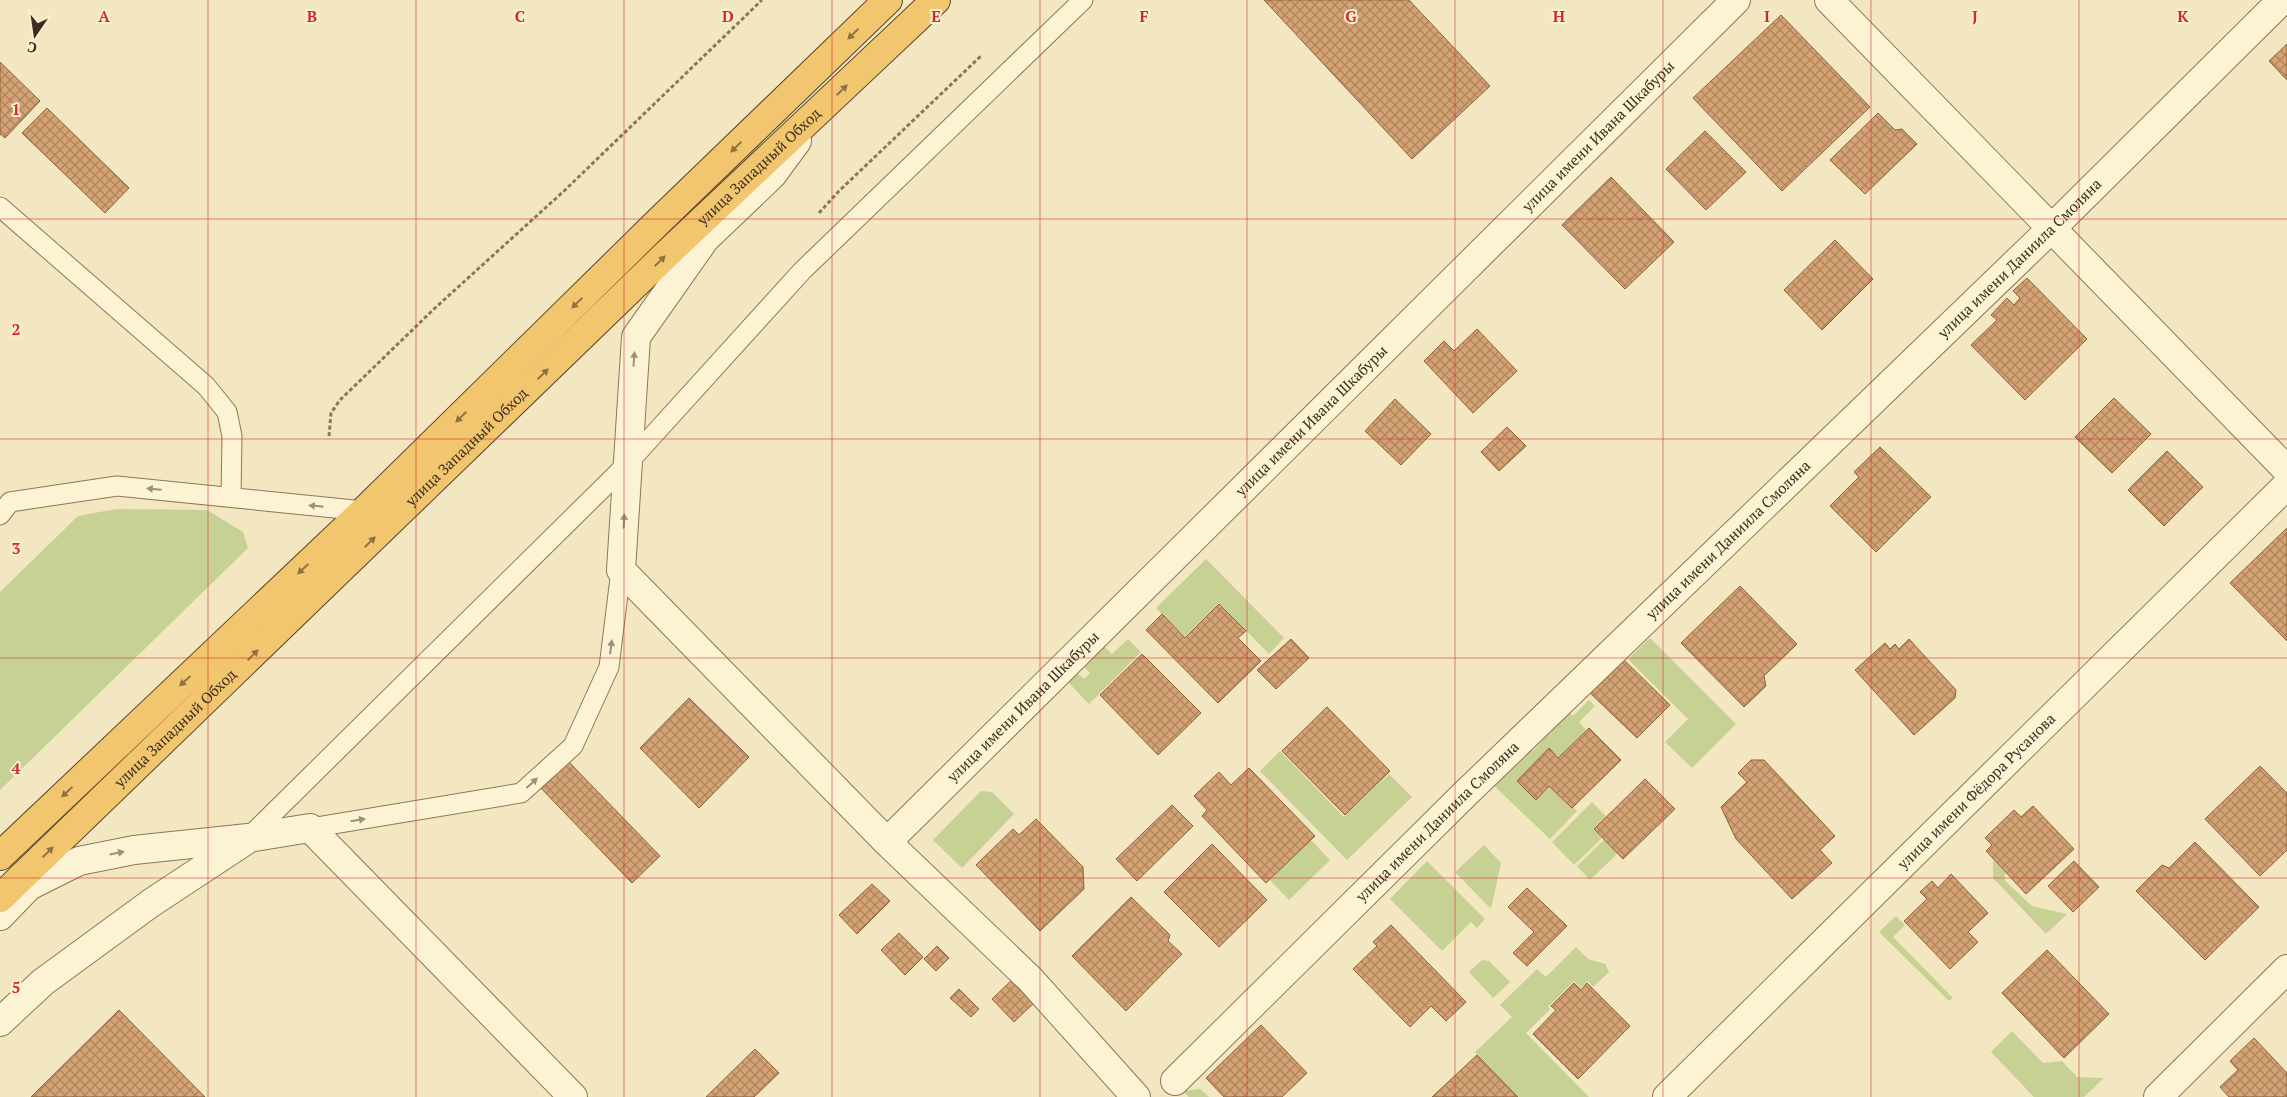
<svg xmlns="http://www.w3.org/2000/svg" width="2287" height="1097" viewBox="0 0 2287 1097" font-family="'PT Serif',serif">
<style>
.grass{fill:#c6d193}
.building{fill:url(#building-cross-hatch);stroke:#8f613a}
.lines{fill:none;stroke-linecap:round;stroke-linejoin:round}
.service-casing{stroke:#8e7756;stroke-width:21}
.minor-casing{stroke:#8e7756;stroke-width:30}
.trunk-casing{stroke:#5b442b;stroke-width:30}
.path{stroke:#8e7756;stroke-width:3;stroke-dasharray:4 2.5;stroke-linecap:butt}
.service{stroke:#fcf3d5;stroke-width:19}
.minor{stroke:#fcf3d5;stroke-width:28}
.trunk{stroke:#f2c66f;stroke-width:28}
.oneway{fill:#8e7241}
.oneway2{fill:#9c9078}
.grid{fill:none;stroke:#d62828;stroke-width:1;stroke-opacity:0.55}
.labels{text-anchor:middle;stroke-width:4;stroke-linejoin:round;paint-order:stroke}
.street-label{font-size:15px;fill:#3c2d1c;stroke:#f9f0d1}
.grid-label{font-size:16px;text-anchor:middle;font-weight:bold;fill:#d62828;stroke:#f9f0d1;stroke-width:4;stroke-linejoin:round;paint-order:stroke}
</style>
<defs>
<pattern id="building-cross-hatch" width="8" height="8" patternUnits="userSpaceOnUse" patternTransform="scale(1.25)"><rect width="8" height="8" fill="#d4a273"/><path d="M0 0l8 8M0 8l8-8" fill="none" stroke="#ad845e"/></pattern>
</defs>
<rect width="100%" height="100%" fill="#f2e7c1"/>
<!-- grass -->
<path class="grass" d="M116 509 207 510 243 532 248 548 0 790V592L78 516Z
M1206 559 1284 638 1269 654 1219 603 1185 637 1156 608Z
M1650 638 1736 724 1692 768 1665 742 1688 719 1628 659Z
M1128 639 1141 652 1089 704 1065 679 1074 670 1084 679 1090 673 1081 664 1101 643 1112 654Z
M1589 700 1595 706 1579 722 1586 730 1558 757 1549 749 1550 784 1577 811 1550 839 1489 781 1526 744 1533 751 1542 741 1535 734 1562 707 1573 716Z
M1280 751 1344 817 1389 774 1412 797 1347 860 1260 771Z
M981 791 992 792 1014 814 962 868 933 840Z
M1592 802 1606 816 1593 829 1602 838 1574 865 1552 842Z
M1605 839 1618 853 1590 880 1577 866Z
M1311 840 1330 860 1289 900 1270 880Z
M1484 845 1501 863 1491 909 1455 872Z
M1993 860 2005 872V881L2032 906 2067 914 2046 934 1993 878Z
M1427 861 1485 919 1477 928 1471 922 1442 951 1390 899Z
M1896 916 1905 925 1893 937 1953 998 1949 1001 1879 932Z
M1576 947 1588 959 1605 964 1609 972 1593 987 1588 981 1581 988 1574 981 1548 1007 1550 1009 1526 1033 1589 1097H1519L1475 1052 1512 1017 1500 1005 1537 969 1546 977Z
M1482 960 1489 961 1510 982 1493 998 1469 972Z
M2012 1031 2043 1063 2062 1061 2077 1077 2104 1078 2084 1097H2034L1991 1052Z
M1200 1089 1209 1097H1189L1182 1091Z"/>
<!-- building -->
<path class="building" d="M1264 0H1409L1490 86 1412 159Z
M1781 15 1870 107 1782 191 1693 98Z
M2287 44V80L2269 61Z
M0 62 40 101 5 138 0 134Z
M47 108 129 188 105 213 22 133Z
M1878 113 1895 130 1902 129 1917 144 1865 194 1830 160Z
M1705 131 1746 172 1706 210 1666 169Z
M1611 177 1674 242 1625 289 1562 225Z
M1835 240 1873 279 1822 330 1784 290Z
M2027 278 2087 339 2025 400 1971 345 1997 320 1991 315 2007 298 2014 305 2020 298 2013 291Z
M1477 329 1517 371 1473 413 1424 361 1444 341 1454 351Z
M2114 398 2151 434 2112 473 2075 437Z
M1395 399 1431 434 1401 465 1365 431Z
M1507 427 1526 446 1499 471 1481 452Z
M1880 447 1931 497 1876 552 1830 506 1859 477 1854 472Z
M2167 451 2203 487 2164 526 2128 490Z
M2287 528V641L2230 583Z
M1740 586 1797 644 1764 676 1766 686 1744 707 1681 643Z
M1219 604 1246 631 1238 638 1261 661 1218 703 1146 630 1162 614 1185 638Z
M1291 639 1309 658 1276 689 1257 670Z
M1909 639 1956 690 1955 698 1914 735 1855 670 1885 643 1890 649 1895 644 1899 649Z
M1142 654 1201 713 1158 755 1100 695Z
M1621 657 1670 705 1637 738 1588 691Z
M689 698 749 757 699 808 640 748Z
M1327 707 1390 771 1345 815 1282 751Z
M1589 728 1621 760 1572 808 1549 786 1536 800 1517 781 1549 748 1558 758Z
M565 758 660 856 632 883 537 784Z
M1751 760H1764L1835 836 1820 850 1832 863 1792 899 1736 839 1721 807 1747 782 1738 773Z
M2260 766 2287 793V850L2260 876 2205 819Z
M1249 768 1315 836 1266 883 1202 816 1207 810 1194 796 1219 772 1231 785Z
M1645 779 1675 809 1623 859 1594 829Z
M1172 805 1193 826 1137 881 1116 859Z
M2033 806 2074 849 2026 894 1986 851 1992 845 1985 838 2014 810 2021 817Z
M1036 819 1083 867 1084 889 1040 931 976 865 1013 829 1019 835Z
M2195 842 2259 907 2205 960 2136 891 2162 865 2169 868Z
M1212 844 1267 900 1219 947 1164 892Z
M2074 861 2099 887 2073 912 2048 886Z
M1951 874 1988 913 1968 932 1978 942 1950 969 1904 921 1927 899 1920 892 1932 881 1938 888Z
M872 884 890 901 857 934 839 915Z
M1527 888 1567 926 1527 966 1513 953 1534 932 1508 907Z
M1131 897 1170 935 1168 941 1182 954 1126 1011 1072 956Z
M1391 925 1466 1002 1446 1021 1431 1006 1410 1027 1353 969 1377 946 1373 942Z
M899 933 923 957 905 975 881 950Z
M937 946 949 958 936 971 924 959Z
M2047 950 2109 1014 2064 1058 2002 993Z
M1016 976 1038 999 1014 1022 992 999Z
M1574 983 1581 990 1587 983 1630 1026 1578 1079 1533 1034 1556 1010 1551 1006Z
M959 989 979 1009 971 1017 950 998Z
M119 1010 205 1097H31Z
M1261 1025 1307 1073 1282 1097H1224L1206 1078Z
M2254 1038 2287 1073V1097H2229L2220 1087 2238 1070 2230 1061Z
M755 1049 779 1073 754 1097H706Z
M1477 1055 1518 1097H1432Z"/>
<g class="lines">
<defs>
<path id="service" d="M0 207 206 386 227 412 232 436 231 497
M0 515 10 502 117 486 364 511
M310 828 521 793 573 746 609 667 621 570
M248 838 627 464 802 271 1083 0"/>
<g id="minor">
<path d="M1829 0 2287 470"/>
<path d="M797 141 772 175 705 239 636 337 621 570 887 842 1030 979 1136 1097"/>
<path id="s1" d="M887 842 1736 0"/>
<path d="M0 916 29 886 79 861 134 850 248 838 310 828 573 1097"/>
<path d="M0 1022 43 982 151 903 245 841"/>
<path id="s2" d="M1175 1081 1465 794 2053 227 2282 0"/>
<path id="s3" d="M1667 1097 2287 485"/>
<path d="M2158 1097 2287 969"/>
</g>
<g id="trunk">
<path d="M0 856 364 511 659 221 888 0"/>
<path id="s4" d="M0 898 675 246 936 0"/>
</g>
</defs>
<!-- service casing -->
<use href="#service" class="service-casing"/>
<!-- minor casing -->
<use href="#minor" class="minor-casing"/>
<!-- trunk casing -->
<use href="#trunk" class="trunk-casing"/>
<!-- path -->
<path class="path" d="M819 213 839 191 982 55
M329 436 331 413 340 400 435 308 564 191 762 0"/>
<!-- service -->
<use href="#service" class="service"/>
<!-- minor -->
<use href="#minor" class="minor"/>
<!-- trunk -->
<use href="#trunk" class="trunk"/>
</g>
<!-- one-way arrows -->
<defs><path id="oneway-solid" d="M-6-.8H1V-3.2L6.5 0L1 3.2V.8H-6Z" transform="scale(1.25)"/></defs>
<g class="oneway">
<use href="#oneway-solid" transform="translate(853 34) rotate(136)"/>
<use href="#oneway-solid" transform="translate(842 90) rotate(-44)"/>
<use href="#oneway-solid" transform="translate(736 147) rotate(136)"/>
<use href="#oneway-solid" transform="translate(660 261) rotate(-44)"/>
<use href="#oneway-solid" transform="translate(577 303) rotate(136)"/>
<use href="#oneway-solid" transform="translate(543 374) rotate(-44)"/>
<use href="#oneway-solid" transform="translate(461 417) rotate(136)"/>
<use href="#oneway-solid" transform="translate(370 542) rotate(-44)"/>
<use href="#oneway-solid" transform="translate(303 569) rotate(137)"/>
<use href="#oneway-solid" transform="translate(253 655) rotate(-44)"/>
<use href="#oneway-solid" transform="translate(185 681) rotate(137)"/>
<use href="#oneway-solid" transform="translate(67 792) rotate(137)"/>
<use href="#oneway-solid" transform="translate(48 852) rotate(-44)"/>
</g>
<g class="oneway2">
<use href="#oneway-solid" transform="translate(634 359) rotate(-86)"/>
<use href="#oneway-solid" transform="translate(154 489) rotate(-175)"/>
<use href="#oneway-solid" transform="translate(316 506) rotate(-174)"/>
<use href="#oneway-solid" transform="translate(624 521) rotate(-87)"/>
<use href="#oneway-solid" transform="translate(611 647) rotate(-83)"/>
<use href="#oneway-solid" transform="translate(532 783) rotate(-42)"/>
<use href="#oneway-solid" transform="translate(358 820) rotate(-9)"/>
<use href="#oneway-solid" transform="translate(117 853) rotate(-11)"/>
</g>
<!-- grid -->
<path class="grid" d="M208 0V1097M416 0V1097M624 0V1097M832 0V1097M1040 0V1097M1247 0V1097M1455 0V1097M1663 0V1097M1871 0V1097M2079 0V1097M0 219H2287M0 439H2287M0 658H2287M0 878H2287"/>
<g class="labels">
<!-- street labels -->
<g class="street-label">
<text dy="5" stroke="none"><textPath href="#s1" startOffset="1002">улица имени Ивана Шкабуры</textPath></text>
<text dy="5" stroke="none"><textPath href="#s4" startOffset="1054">улица Западный Обход</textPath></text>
<text dy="5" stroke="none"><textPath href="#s2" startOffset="1179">улица имени Даниила Смоляна</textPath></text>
<text dy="5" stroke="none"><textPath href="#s1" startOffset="598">улица имени Ивана Шкабуры</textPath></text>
<text dy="5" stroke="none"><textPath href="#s4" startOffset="649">улица Западный Обход</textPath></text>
<text dy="5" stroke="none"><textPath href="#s2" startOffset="774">улица имени Даниила Смоляна</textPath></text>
<text dy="5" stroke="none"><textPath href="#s1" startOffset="192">улица имени Ивана Шкабуры</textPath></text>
<text dy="5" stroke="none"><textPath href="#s4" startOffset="244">улица Западный Обход</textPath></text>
<text dy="5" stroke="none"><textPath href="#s3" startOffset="435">улица имени Фёдора Русанова</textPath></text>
<text dy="5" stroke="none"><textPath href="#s2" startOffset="369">улица имени Даниила Смоляна</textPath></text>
</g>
</g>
<g class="grid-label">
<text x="104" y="22">A</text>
<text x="312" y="22">B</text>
<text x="520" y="22">C</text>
<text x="728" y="22">D</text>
<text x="936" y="22">E</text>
<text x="1144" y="22">F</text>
<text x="1351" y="22">G</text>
<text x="1559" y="22">H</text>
<text x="1767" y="22">I</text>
<text x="1975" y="22">J</text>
<text x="2183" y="22">K</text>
<text x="16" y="115">1</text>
<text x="16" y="335">2</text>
<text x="16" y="554">3</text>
<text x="16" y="774">4</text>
<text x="16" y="993">5</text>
</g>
<!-- north arrow -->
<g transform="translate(35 35) rotate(193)" stroke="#f9f0d1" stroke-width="4" paint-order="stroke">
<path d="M0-4L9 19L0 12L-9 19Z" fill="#3c2d1c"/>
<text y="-8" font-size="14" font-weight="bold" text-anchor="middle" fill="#3c2d1c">С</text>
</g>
</svg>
